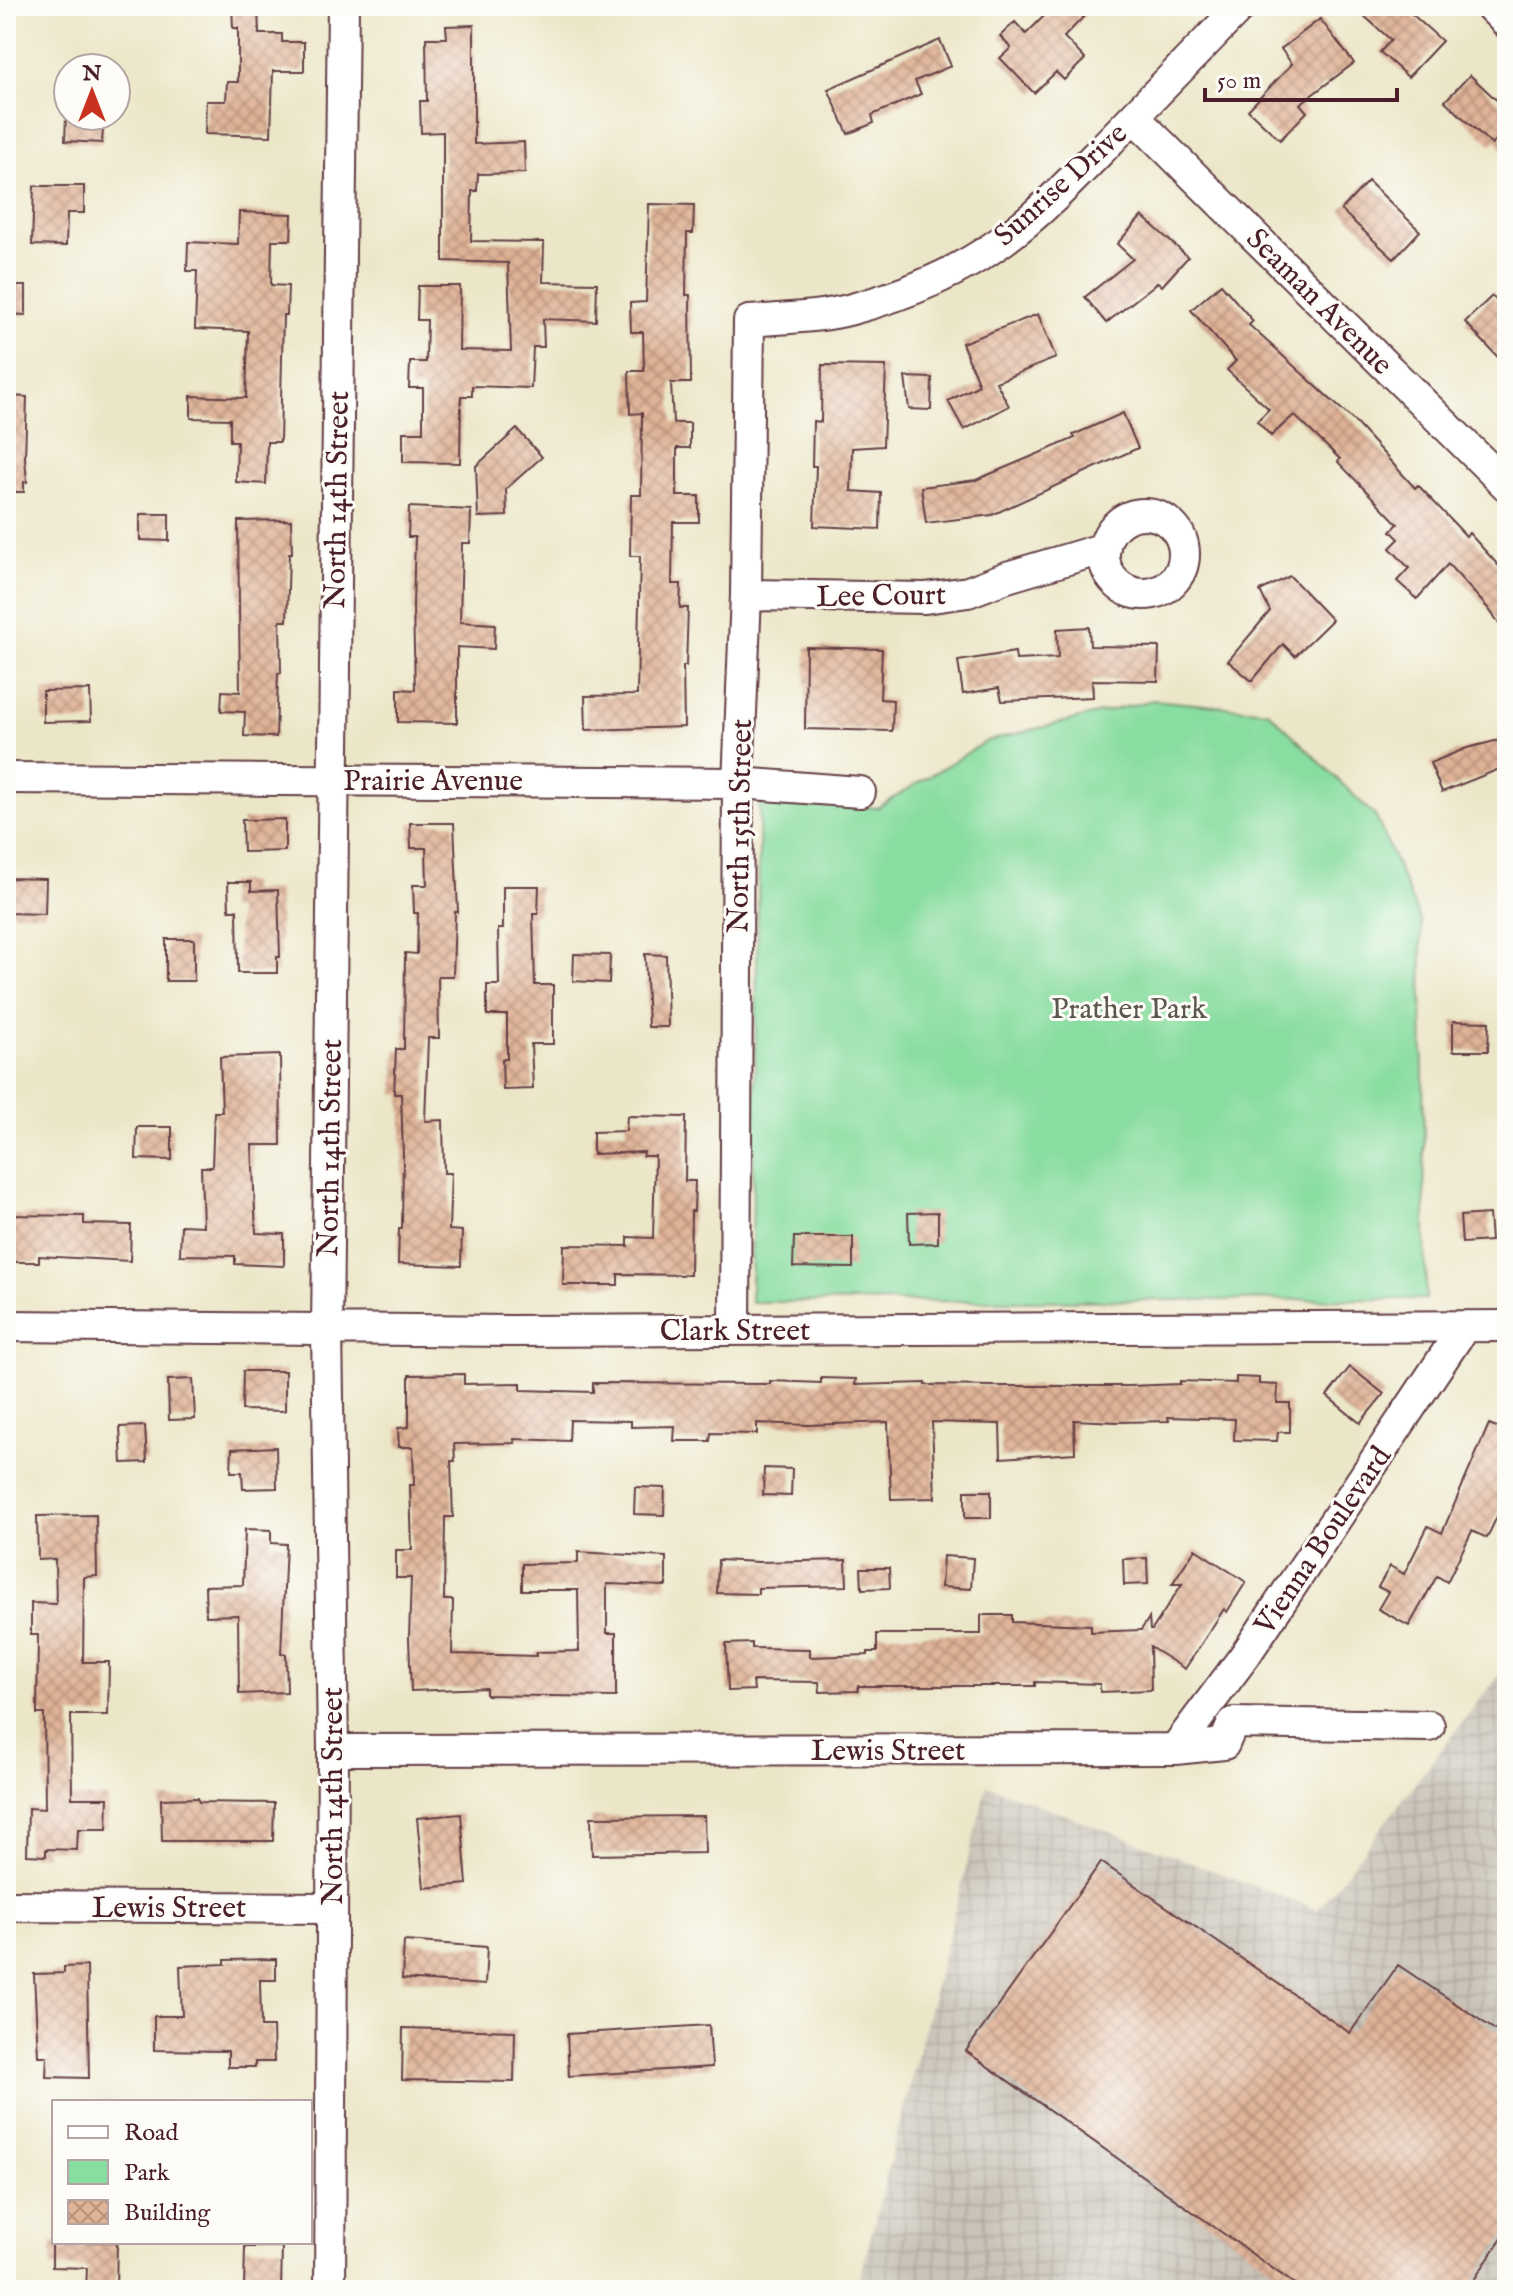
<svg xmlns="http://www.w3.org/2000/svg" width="1513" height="2296" viewBox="0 0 1513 2296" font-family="'IM FELL English',serif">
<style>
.industrial{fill:url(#industrial-grid)}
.park{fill:#88dda0;stroke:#697e66;stroke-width:2}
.building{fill:url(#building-cross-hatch)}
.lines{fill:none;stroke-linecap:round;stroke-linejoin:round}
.minor-casing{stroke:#623d43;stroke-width:34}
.minor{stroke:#fff;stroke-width:30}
.labels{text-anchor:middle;stroke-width:6;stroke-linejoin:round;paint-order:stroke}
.street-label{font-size:30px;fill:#4a1f2b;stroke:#fdfcf7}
.park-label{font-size:30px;fill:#5d584e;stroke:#fdfcf7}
</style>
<defs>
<pattern id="industrial-grid" width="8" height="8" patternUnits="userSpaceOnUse" patternTransform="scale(2)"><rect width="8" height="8" fill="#c9c3b8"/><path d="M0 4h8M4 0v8" fill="none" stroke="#aea79e"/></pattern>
<pattern id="building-cross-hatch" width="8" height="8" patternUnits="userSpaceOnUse" patternTransform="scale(2)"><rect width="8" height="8" fill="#e0b397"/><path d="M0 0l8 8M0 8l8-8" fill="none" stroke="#b8917b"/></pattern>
</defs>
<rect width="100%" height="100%" fill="#fdfcf7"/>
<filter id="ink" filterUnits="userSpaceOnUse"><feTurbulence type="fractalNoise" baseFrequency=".0125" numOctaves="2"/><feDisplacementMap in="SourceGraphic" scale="16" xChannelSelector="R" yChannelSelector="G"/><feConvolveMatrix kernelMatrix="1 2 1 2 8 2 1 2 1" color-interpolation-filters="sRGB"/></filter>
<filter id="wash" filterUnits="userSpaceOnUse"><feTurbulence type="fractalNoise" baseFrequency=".006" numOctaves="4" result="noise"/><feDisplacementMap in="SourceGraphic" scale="32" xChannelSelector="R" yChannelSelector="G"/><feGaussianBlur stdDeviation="1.8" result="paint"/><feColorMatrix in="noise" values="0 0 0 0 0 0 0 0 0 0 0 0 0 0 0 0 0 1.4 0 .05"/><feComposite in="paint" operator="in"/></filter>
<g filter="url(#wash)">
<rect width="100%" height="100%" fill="#ece6c8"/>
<!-- industrial -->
<path class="industrial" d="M1507 1664V2290H857L987 1785 1318 1910Z"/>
<!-- park -->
<path class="park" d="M1153 700 1268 711 1376 817 1421 922 1426 1299 751 1302 760 799 877 808 987 741Z"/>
<g id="blocks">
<!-- building -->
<path class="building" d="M232 6H258L259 34H282V42H304V71H273L271 136 205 134 206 101H226L227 82H238V28H233Z
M1054 6H1094L1064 37 1085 59 1064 80 1056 72 1034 93 1000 58 1011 48 1000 36 1015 22 1026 34Z
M1353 6H1403L1442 41 1408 77 1380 52 1391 40Z
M1320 19 1354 63 1300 104 1307 112 1280 140 1248 110 1292 64 1281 49Z
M474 25V144L524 142 525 173 478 174 477 191H472L471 241 544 242 543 282 597 283 596 321 543 319 544 347H533L531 388 472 386V396H461L460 463 403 462V432H423V388H409L410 362H426L427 320H417L418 286H460L459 350 511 351 508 263 443 261V132L421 133 420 101H427L426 38H447L446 26Z
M940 40 951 66 915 81 921 94 872 115 874 123 848 134 828 89Z
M1470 75 1507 110V155L1496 140 1492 145 1445 101Z
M66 116H104L102 143 65 141Z
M1368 181 1420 231 1394 259 1341 210Z
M34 186H84V213H67L66 246 32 245Z
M649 204 694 205 693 233H687L686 295H690L691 383H671L673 423H690V448H677V496H699V522H673L672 584H681L680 608H688L686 666H683L684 727 586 730 585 696 637 695 640 556H630L631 495H641L642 413 630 414 629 371H644L643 332H631L630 303 646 302Z
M239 212 292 214 291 240H272L271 285 288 286 287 315H283L280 442H267L266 484 236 482 237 441H230V419L191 418V396L246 398 248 331 195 329 197 271H187L188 242 238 244Z
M1142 216 1188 257 1162 286 1158 282 1106 323 1085 297 1133 259 1117 244Z
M1221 284 1253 321 1249 325 1352 419 1415 488 1418 485 1466 536 1469 533 1507 575V634L1487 607 1448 564 1417 599 1397 581 1409 568 1390 548 1399 539 1391 531 1398 524 1338 462 1340 459 1294 415 1271 436 1257 421 1269 409 1227 370 1236 361 1191 310Z
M6 286H26V315L6 314Z
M1492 296 1507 311V367L1465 322Z
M1038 314 1056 358 996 382 1009 406 964 430 948 401 979 385 962 343Z
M822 365 886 366 883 446 852 448 851 491 881 493 880 529 814 526 816 466H812L813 421 821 422Z
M905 377 932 378 931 410 909 409Z
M6 396 27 397 25 458 27 482H24V492H6Z
M1123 413 1138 448 992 515 926 523 921 487 976 480 1075 438 1073 435Z
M517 429 542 457 506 489 507 516 478 517 476 466Z
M409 507 471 510 470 543H462L460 622 495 624 494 649 457 647V723L398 722V689L415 690 413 606 415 537H408Z
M140 514H169V541L140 540Z
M291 520 292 553H289L287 621H280L281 673H278L276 737 244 736 245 712 221 711 222 691 240 692 238 521Z
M1290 576 1332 620 1295 656 1283 644 1252 681 1228 661 1270 611 1260 591Z
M1089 627 1090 646 1159 647 1158 681 1092 680 1093 697 1002 701 999 688 963 694 958 661 1015 652 1016 660 1058 658 1057 629Z
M806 647 882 649 880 699 893 700 892 731 805 729Z
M90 690 91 721 43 722V691Z
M1507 738V766L1442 792 1430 763 1467 748Z
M285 819V851L243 852 242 820Z
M410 823H454L458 912H455L453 976H438L439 1038H428L425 1121 443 1120 444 1173H451L449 1230 462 1231 461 1266 398 1264 399 1229H402L403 1156 401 1094H394L396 1049H404L405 953 417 954 418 913H414L413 885H427L426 848H411Z
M6 878 46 879 45 914 6 913Z
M228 882H251V891L278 890 280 957H277V973H238L237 910H229Z
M503 886H539L538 914H533L535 985H553V1044H531L533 1089 503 1090 502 1059H507V1015H487V985H499L498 929H503Z
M166 939H194V981H166Z
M574 954 610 955 609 983 573 981Z
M645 954 666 955 668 1027H648Z
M1453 1021 1489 1022 1488 1051H1453Z
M280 1055 281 1145H252L256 1233 284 1234V1266L235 1264V1256L180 1255 181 1225 203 1226 201 1167H212L214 1112H222L220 1057Z
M627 1116 686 1117 685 1181H695L694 1211H691L690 1275 618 1274V1285H563L564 1245 628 1246V1237L653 1238 655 1156H643L644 1152 593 1154V1132L626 1131Z
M137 1127H172V1160L136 1159Z
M938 1212V1243L909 1244 908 1213Z
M1489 1214 1491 1241 1462 1243 1460 1216Z
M6 1215 84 1216V1224L131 1225 130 1261 39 1256V1262H6Z
M794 1237H853V1268L793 1267Z
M1350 1367 1384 1394 1360 1423 1327 1396Z
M243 1371H285V1411L242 1410Z
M464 1374V1384L521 1383V1390L593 1392V1383L770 1384V1381L821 1383V1378L856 1379 855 1385 925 1383V1385L992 1386H1129L1180 1384V1381L1236 1383V1377L1259 1378V1384L1278 1385 1277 1403H1290V1432H1278L1277 1441 1234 1440 1235 1419 1168 1417 1169 1421 1118 1422 1074 1420 1075 1453 1001 1458 1000 1424 932 1422 935 1498 891 1499 888 1422 808 1425 757 1423V1434L711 1433 710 1441H674L675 1426 631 1427V1421L570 1420 569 1441 514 1439 515 1443 454 1444 455 1461H451L453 1517H445L444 1600H453L452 1654 536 1656V1652L579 1651 578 1590H522V1564L578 1563V1552L666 1557V1586L607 1584V1633H616V1697L486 1695V1688L411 1691 409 1638 411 1578H396V1550H412L410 1485H414L413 1447H399L398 1428 409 1427V1375Z
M193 1379 195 1419 169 1420 168 1380Z
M1489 1424 1507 1431V1495L1487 1538 1472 1531 1447 1582 1437 1576 1409 1626 1378 1609 1388 1592 1378 1587 1390 1566 1404 1574 1428 1526 1442 1533Z
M145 1426 147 1462 122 1463 120 1427Z
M276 1447 277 1488 243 1489 242 1472H231L232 1449Z
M764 1468 792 1469 791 1496 763 1495Z
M635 1487 665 1488 664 1515 634 1514Z
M965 1491H991V1518H965Z
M96 1515 97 1576 84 1577 83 1662H109L108 1715H71L72 1798H108L107 1829H78L77 1850 46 1849V1856L27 1855 28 1808 45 1809 44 1714H37L38 1635H31V1603L56 1604 55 1559 38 1560 37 1516Z
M245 1529 271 1530V1543L286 1544 281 1654H286L287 1692 239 1694 238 1615 206 1616 205 1586 243 1585Z
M1195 1549 1246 1582 1227 1612 1224 1609 1185 1669 1150 1647 1151 1690 1100 1692V1684L1035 1682V1686H858V1691L820 1692 819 1682 753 1681 754 1690 728 1691 726 1644 752 1643V1648L810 1649V1657L868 1655V1652H877V1634H981V1615H1012V1622L1091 1625V1632L1141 1630 1149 1618 1150 1630H1152L1182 1584H1172Z
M943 1556 973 1558 971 1589 941 1587Z
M1147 1558 1148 1584 1124 1585 1123 1559Z
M718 1560 759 1562 846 1560 847 1586 758 1588V1594L717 1593Z
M861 1568H889L890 1588 862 1589Z
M198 1798 199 1802 274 1803 273 1841H162L161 1799Z
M461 1814 467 1884 424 1888 417 1818Z
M704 1816 705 1853 592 1855 591 1817Z
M1101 1862 1350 2033 1398 1965 1507 2038V2231L1467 2290H1303L966 2051Z
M404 1941 487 1947 485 1985 402 1979Z
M276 1959V1980H260L261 2027H273L274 2062H255V2067H228V2051L154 2050V2016H182L180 1966 225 1964V1960Z
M87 1966 89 2078 46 2077 47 2056H38L34 1974 64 1973V1967Z
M709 2025 712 2067 569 2076 567 2034Z
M403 2028 515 2031 514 2082 402 2080Z
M52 2242H117L116 2290H86L87 2268 52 2267Z
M245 2247H282L281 2289H244Z"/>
</g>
</g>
<g filter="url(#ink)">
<use href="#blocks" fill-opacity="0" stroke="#623d43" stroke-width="2"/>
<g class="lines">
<defs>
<path id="minor" d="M1490 6 1507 23
M1134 117 1507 486
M1104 554a40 40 0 1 1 80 0a40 40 0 1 1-80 0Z
M746 595 925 598 968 592 1007 577 1105 548
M6 778 738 783 860 792
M6 1326 510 1331 1507 1326
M735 1330 738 783 746 595 749 321C783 318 819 318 852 309 904 295 958 273 1002 241 1041 213 1075 177 1109 142 1153 97 1197 51 1241 6
M1175 1749 1246 1654 1464 1327
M333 1750 1175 1749 1224 1744 1233 1723 1429 1726
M6 1906 331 1908
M330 2290 333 1750 327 1328 343 6"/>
</defs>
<!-- minor casing -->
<use href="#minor" class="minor-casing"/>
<!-- minor -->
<use href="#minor" class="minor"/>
</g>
</g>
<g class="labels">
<!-- street labels -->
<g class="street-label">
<text transform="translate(1060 184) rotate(-42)" y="10">Sunrise Drive</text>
<text transform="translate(1320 301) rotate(45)" y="10">Seaman Avenue</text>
<text transform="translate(336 500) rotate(-89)" y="10">North 14th Street</text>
<text transform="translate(881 595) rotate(-1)" y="10">Lee Court</text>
<text x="433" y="790">Prairie Avenue</text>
<text transform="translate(739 826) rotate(-89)" y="10">North 15th Street</text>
<text transform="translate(329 1148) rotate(-89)" y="10">North 14th Street</text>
<text x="735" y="1340">Clark Street</text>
<text transform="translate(1322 1540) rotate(-56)" y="10">Vienna Boulevard</text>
<text x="888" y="1760">Lewis Street</text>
<text transform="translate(332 1796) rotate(-90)" y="10">North 14th Street</text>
<text x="169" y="1917">Lewis Street</text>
</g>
<!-- park labels -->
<g class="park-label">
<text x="1129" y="1018">Prather Park</text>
</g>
</g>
<!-- margin -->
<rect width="1513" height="2296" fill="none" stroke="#fdfcf7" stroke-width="32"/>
<!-- legend -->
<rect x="52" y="2100" width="260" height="144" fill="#fdfcf7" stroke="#b5a4a5" stroke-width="2"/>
<rect x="68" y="2126" width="40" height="12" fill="#ffffff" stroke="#b5a4a5" stroke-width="2"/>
<text x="124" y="2140" font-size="24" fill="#4a1f2b">Road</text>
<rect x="68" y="2160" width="40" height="24" fill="#88dda0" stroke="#b5a4a5" stroke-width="2"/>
<text x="124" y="2180" font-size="24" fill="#4a1f2b">Park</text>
<rect x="68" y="2200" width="40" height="24" fill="url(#building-cross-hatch)" stroke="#b5a4a5" stroke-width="2"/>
<text x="124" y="2220" font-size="24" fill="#4a1f2b">Building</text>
<!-- north arrow -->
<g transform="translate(92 92)"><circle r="38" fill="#fdfcf7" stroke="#b5a4a5" stroke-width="2"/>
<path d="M0-6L14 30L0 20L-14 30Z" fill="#c8321e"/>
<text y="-12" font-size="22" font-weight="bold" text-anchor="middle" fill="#4a1f2b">N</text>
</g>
<!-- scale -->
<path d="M1205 88v12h192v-12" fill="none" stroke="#4a1f2b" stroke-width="4"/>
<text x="1217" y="88" font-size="24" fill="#4a1f2b" stroke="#fdfcf7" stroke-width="6" paint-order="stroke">50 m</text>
</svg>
